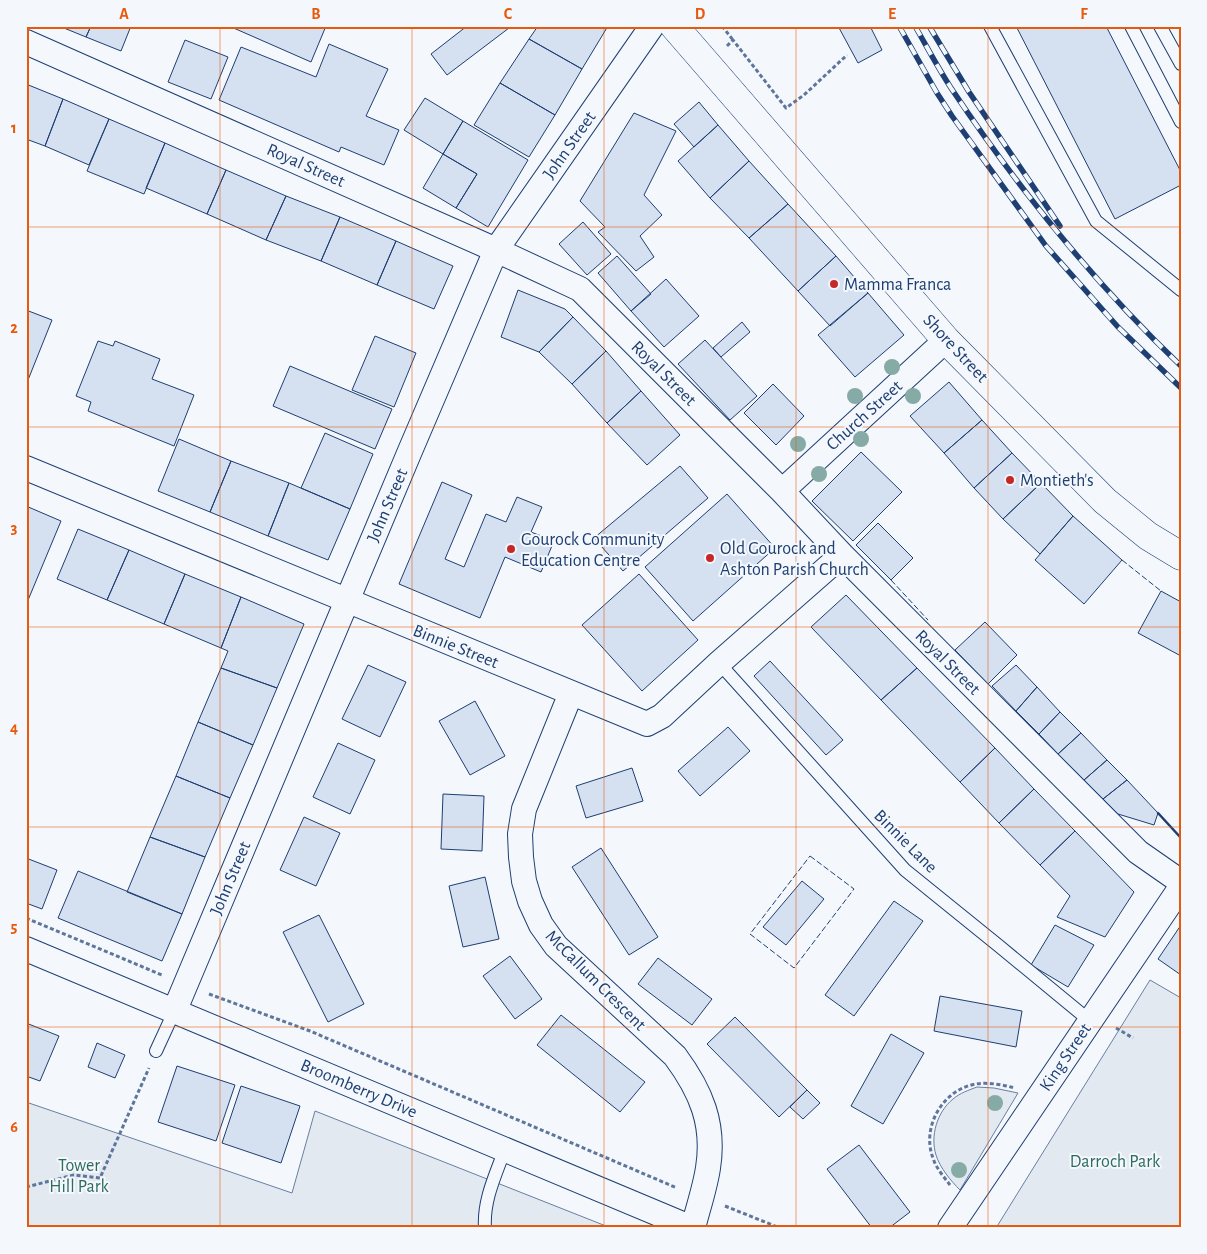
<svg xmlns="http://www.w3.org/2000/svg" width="1207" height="1254" viewBox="0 0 1207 1254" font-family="'Alegreya Sans',sans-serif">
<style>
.green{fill:#e3e9f0;stroke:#687fa3}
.building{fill:#d5e0f0;stroke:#1d3f73}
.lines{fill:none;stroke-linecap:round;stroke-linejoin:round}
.service-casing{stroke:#1d3f73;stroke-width:14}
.minor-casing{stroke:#1d3f73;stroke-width:26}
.primary-casing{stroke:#1d3f73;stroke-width:29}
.path{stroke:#5e769c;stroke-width:3;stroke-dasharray:4 2.5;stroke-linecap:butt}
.service{stroke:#f4f7fb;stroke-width:12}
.minor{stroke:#f4f7fb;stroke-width:24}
.primary{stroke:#f4f7fb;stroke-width:28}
.rail-casing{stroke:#1d3f73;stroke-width:5.5}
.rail{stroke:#f4f7fb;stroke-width:4;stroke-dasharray:11;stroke-linecap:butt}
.fence{stroke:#1d3f73;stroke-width:1;stroke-dasharray:6 2.5;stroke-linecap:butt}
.wall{stroke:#1d3f73;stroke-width:2.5}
.tree{fill:#86aba6}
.grid{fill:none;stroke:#e8590c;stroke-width:1;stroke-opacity:0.55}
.poi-dot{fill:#c62828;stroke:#f4f7fb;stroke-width:2}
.labels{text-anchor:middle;stroke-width:4;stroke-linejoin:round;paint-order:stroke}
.street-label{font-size:18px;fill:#1d3f73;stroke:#f4f7fb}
.poi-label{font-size:18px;fill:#1d3f73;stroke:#f4f7fb;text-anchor:start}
.park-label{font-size:18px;fill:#2c6c60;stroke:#f4f7fb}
.neatline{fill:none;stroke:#e8590c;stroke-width:2}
.grid-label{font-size:16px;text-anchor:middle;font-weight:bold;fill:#e8590c}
</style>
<rect width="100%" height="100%" fill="#f4f7fb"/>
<!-- green -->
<path class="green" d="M1150 980 1181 998V1228H996Z
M977 1087 994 1088 1018 1093 960 1190C951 1181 940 1168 936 1155 930 1136 937 1112 953 1099 960 1093 969 1090 977 1087Z
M26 1102 292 1193 315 1111 611 1228H26Z"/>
<!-- building -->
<path class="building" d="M59 26H91L86 37Z
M91 26H131L121 51 86 37Z
M229 26H326L311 62Z
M467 26H508L509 28 447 75 431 54Z
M538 26H608L582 69 529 39Z
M838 26H870L882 50 858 63Z
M1016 26H1106L1181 172V185L1115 219Z
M529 39 582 69 555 115 500 83Z
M185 40 228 57 211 99 168 82Z
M329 44 388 69 366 116 399 130 384 165 341 147 339 152 219 100 241 47 316 77Z
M500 83 555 115 529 157 474 125Z
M26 84 63 99 45 146 26 139Z
M425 98 463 121 443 154 404 130Z
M63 99 109 119 89 165 45 146Z
M699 102 718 125 694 147 674 124Z
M634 113 676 131 644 195 662 215 640 236 654 257 636 271 598 232 605 227 580 201Z
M109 119 165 143 144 194 87 171Z
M463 121 528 160 488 227 456 208 477 174 443 154Z
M718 125 749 161 710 198 678 161Z
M165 143 226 170 207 214 146 188Z
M443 154 477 174 456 208 423 188Z
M749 161 788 204 749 238 710 198Z
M226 170 286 196 266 240 207 214Z
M286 196 340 217 321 261 266 240Z
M788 204 836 256 798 291 749 238Z
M340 217 396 241 377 285 321 261Z
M583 222 611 254 587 275 559 244Z
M396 241 453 266 434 309 377 285Z
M617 256 651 294 631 311 598 273Z
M836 256 868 293 830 326 798 291Z
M666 279 699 316 664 347 631 311Z
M518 290 565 309 573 317 539 352 501 337Z
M868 293 904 335 855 377 818 335Z
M26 310 52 320 26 385Z
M573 317 606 351 572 384 539 352Z
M742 322 750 332 721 357 713 348Z
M375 336 416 353 394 407 352 390Z
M705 340 757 396 730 420 678 364Z
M98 341 113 346 115 341 160 359 152 379 194 395 174 446 88 411 91 402 76 396Z
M606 351 641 391 607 423 572 384Z
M290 366 392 409 375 449 273 406Z
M949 382 982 420 944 453 910 416Z
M773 384 804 416 776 445 744 413Z
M641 391 680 435 647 465 607 423Z
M982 420 1012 453 974 488 944 453Z
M325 433 373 454 350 509 301 488Z
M179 439 231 461 210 512 158 491Z
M861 452 902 492 853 541 812 501Z
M1012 453 1041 483 1003 519 974 488Z
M231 461 289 483 268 536 210 512Z
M680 466 708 498 623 571 594 538Z
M442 482 472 495 445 559 464 567 486 514 506 522 517 497 542 507 531 532 554 541 541 572 505 557 480 618 399 584Z
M289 483 350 509 328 560 268 536Z
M1041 483 1073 516 1040 554 1003 519Z
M727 494 775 548 693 621 645 567Z
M26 506 61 521 26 605Z
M1073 516 1122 560 1084 604 1035 560Z
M878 523 913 558 891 580 856 545Z
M78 529 129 550 107 600 57 579Z
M129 550 185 574 164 624 107 600Z
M185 574 241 597 221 648 164 624Z
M639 574 698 640 642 691 582 625Z
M1161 591 1181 602V656L1138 633Z
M846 595 917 668 881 700 811 627Z
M241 597 304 624 277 688 221 668 228 651 221 648Z
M985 622 1017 655 988 684 955 650Z
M770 661 843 740 826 755 754 676Z
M368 665 406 682 380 737 342 719Z
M1016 665 1037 687 1016 711 992 686Z
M221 668 277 688 253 745 198 722Z
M917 668 995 748 960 782 881 700Z
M1037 687 1060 712 1039 734 1016 711Z
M475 701 505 756 470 775 439 721Z
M1060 712 1081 733 1058 754 1039 734Z
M198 722 253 745 230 798 176 776Z
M728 727 750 751 700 796 678 771Z
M1081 733 1107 760 1084 780 1058 754Z
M338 743 375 760 350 814 313 797Z
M995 748 1034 789 999 823 960 782Z
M1107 760 1127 780 1103 799 1084 780Z
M632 768 643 801 586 818 576 786Z
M176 776 230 798 205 857 150 837Z
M1127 780 1158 813 1154 825 1118 814 1103 799Z
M1034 789 1075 831 1040 865 999 823Z
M443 794 484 796 482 851 441 849Z
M304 817 340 833 316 886 280 870Z
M1075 831 1134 892 1105 937 1057 917 1070 896 1040 865Z
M150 837 205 857 182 914 127 892Z
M601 848 658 937 629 955 572 867Z
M26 858 57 870 42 909 26 903Z
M78 871 182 914 162 961 58 918Z
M485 877 499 939 463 947 449 886Z
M802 881 824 899 786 945 763 927Z
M894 901 923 921 854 1016 825 995Z
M319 915 364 1004 328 1022 283 932Z
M1055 925 1094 945 1068 987 1031 965Z
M1181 925V975L1158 959Z
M510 956 542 999 515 1019 483 976Z
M658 958 712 999 692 1025 638 984Z
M940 996 1022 1011 1016 1047 934 1031Z
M561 1015 645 1082 620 1112 537 1045Z
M735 1017 807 1090 779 1117 707 1044Z
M26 1023 59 1036 40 1081 26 1076Z
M891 1034 924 1053 883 1124 851 1106Z
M97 1043 125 1055 115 1078 88 1067Z
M177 1066 235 1085 216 1141 158 1122Z
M241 1086 300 1106 281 1163 222 1143Z
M807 1090 820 1103 803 1119 790 1107Z
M859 1145 910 1212 889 1228H872L827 1169Z"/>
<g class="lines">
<defs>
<path id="service" d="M990 26 1096 221 1181 290
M1131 26 1181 122
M1160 26 1181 64
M719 663 905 870 999 946 1090 1021
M156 1051 174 1012
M485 1228C483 1200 496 1174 505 1149"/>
<path id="minor" d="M26 42 496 250 580 289 782 491 842 555 1138 852 1181 882
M26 468 647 724 662 716 719 663 842 555
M782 491 946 340
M571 693 524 809 520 834 521 857 524 881 530 901 541 925 556 946 675 1056C701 1091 715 1124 708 1168 705 1188 698 1208 693 1228
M26 949 692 1228
M174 1012 410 451 496 250 652 26
M950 1228 1181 887"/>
<path id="primary" d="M674 26 946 340 1105 501 1148 536 1181 556"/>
</defs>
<!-- service casing -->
<use href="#service" class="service-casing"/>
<!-- minor casing -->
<use href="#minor" class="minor-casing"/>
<!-- primary casing -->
<use href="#primary" class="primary-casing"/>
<!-- path -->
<path class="path" d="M722 26 733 40
M727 46 733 40 786 108 804 95 847 55
M26 918 162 975
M209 994 310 1031 677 1188
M1116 1028 1133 1038
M950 1185C944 1177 936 1168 933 1158 921 1127 943 1089 976 1084 989 1082 1003 1085 1015 1088
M26 1187 74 1175 100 1178 149 1068
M725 1206 780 1228"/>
<!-- service -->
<use href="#service" class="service"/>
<!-- minor -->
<use href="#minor" class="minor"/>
<!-- primary -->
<use href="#primary" class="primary"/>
<defs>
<path id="rail" d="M899 26 937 93 952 116 1046 246 1118 327 1181 388
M915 26C927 47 938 68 951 88 1018 188 1094 283 1181 366
M929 26 969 92 1060 226"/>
</defs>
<!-- rail casing -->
<use href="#rail" class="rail-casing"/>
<!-- rail -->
<use href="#rail" class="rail"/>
<!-- fence -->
<path class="fence" d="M1122 560 1161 591
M891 580 928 620
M810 856 854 889 794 968 750 934Z"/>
<!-- wall -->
<path class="wall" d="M1158 813 1181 838"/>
</g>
<!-- trees -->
<g class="tree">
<circle cx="892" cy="367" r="8"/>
<circle cx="855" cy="396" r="8"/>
<circle cx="913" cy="396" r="8"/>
<circle cx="861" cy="439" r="8"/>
<circle cx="798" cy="444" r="8"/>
<circle cx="819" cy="474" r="8"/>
<circle cx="995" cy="1103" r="8"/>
<circle cx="959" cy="1170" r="8"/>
</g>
<!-- grid -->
<path class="grid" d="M220 26V1228M412 26V1228M604 26V1228M796 26V1228M988 26V1228M26 227H1181M26 427H1181M26 627H1181M26 827H1181M26 1027H1181"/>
<!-- markers -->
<g class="poi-dot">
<circle cx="834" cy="284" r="5"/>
<circle cx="1010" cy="480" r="5"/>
<circle cx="511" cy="549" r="5"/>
<circle cx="710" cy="558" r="5"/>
</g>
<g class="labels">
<!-- street labels -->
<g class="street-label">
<text transform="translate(569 145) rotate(-55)" y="6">John Street</text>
<text transform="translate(306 165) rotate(24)" y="6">Royal Street</text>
<text transform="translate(956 348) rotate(47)" y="6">Shore Street</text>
<text transform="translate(664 373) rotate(45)" y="6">Royal Street</text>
<text transform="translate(864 415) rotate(-42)" y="6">Church Street</text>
<text transform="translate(387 505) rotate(-67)" y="6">John Street</text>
<text transform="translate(456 646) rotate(22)" y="6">Binnie Street</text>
<text transform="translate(948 662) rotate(45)" y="6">Royal Street</text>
<text transform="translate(906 841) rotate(45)" y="6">Binnie Lane</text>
<text transform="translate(230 878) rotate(-67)" y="6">John Street</text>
<text transform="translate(596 980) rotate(45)" y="6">McCallum Crescent</text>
<text transform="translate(1065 1057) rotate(-56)" y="6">King Street</text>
<text transform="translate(359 1088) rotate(23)" y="6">Broomberry Drive</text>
</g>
<!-- poi labels -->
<g class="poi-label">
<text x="844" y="290">Mamma Franca</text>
<text x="1020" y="486">Montieth's</text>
<text x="521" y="545">Gourock Community<tspan x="521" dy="21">Education Centre</tspan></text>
<text x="720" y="554">Old Gourock and<tspan x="720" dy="21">Ashton Parish Church</tspan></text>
</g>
<!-- park labels -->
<g class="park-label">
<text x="1115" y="1167">Darroch Park</text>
<text x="79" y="1171">Tower<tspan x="79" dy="21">Hill Park</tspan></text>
</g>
</g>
<!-- border -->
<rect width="1207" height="1254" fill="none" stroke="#f4f7fb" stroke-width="55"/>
<rect x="28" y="28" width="1152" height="1198" class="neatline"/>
<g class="grid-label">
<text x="124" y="19">A</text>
<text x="316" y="19">B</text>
<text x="508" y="19">C</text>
<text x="700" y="19">D</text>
<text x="892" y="19">E</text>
<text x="1084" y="19">F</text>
<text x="14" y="133">1</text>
<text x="14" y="333">2</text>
<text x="14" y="533">3</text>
<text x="14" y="733">4</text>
<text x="14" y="932">5</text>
<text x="14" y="1132">6</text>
</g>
</svg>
